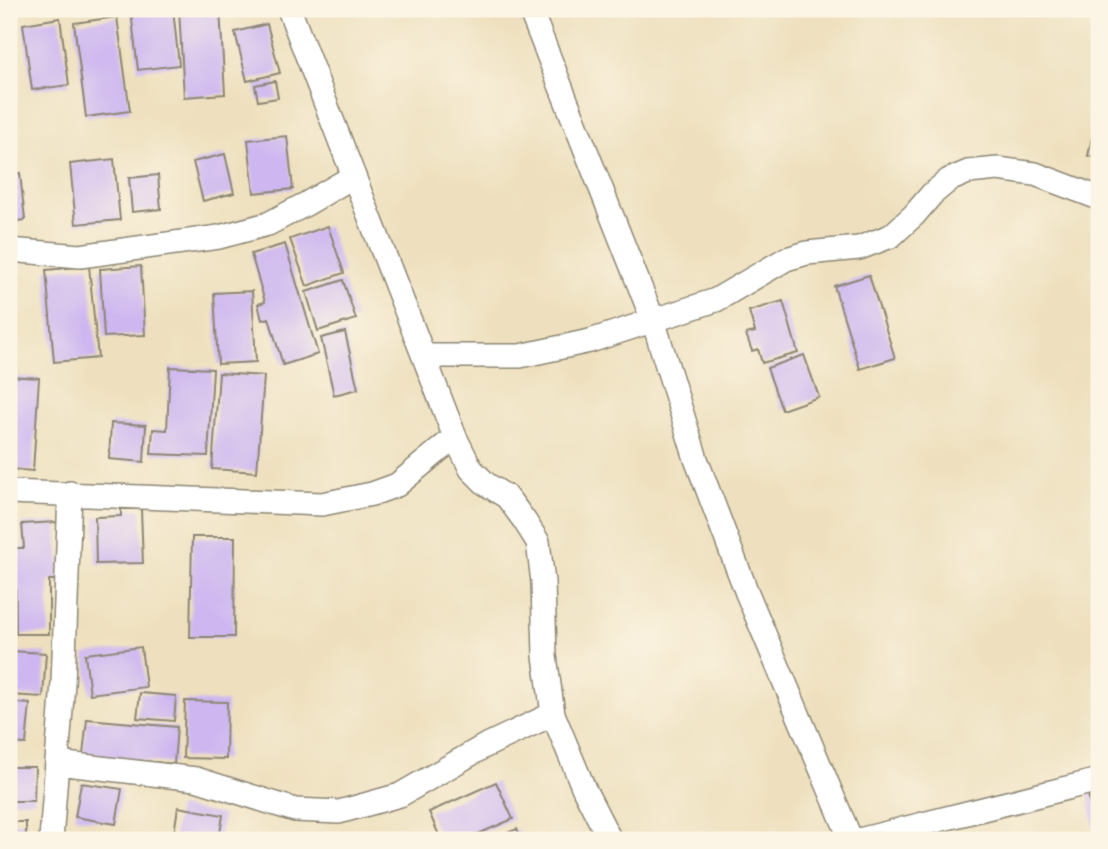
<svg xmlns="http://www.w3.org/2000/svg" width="1108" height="849" viewBox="0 0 1108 849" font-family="Sriracha,sans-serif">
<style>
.building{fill:#ceb7f0}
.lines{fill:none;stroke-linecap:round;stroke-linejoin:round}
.minor-casing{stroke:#8c8674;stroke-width:26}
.minor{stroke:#fff;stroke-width:23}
</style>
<rect width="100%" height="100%" fill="#fcf5e5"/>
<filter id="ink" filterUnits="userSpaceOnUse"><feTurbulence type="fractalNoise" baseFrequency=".0143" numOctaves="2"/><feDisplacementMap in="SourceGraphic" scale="14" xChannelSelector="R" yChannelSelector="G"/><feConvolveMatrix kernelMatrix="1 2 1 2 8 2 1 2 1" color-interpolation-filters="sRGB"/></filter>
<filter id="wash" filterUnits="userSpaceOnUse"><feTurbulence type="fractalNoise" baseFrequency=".00686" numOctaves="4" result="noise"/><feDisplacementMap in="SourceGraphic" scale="28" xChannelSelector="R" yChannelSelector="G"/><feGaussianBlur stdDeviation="1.57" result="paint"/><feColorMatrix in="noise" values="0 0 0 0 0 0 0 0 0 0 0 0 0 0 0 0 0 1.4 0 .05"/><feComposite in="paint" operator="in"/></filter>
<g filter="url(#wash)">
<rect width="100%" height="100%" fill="#eee0be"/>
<g id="blocks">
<!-- building -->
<path class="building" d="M151 9H173L179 65 138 70 131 11Z
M179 9H220L225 94 184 97Z
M117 17 130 111 86 117 74 23Z
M60 18 69 85 32 90 23 24Z
M267 24 280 73 247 81 235 32Z
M275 81 278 98 258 101 255 85Z
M1098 110H1099V158L1088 156Z
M287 136 293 189 254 193 248 140Z
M225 154 234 193 203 201 193 162Z
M114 159 120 220 76 224 70 164Z
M20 173 25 220 9 222V175Z
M158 175 161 209 132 212 129 178Z
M328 226 344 273 307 286 290 239Z
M285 244 318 354 283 365 269 318 262 320 258 304 265 302 251 254Z
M89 266 98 358 54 362 46 270Z
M141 266 145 335 104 337 100 269Z
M869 275 895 358 860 369 834 286Z
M343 280 356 319 318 331 306 292Z
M252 291 256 362 218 364 214 293Z
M783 301 798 353 762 363 758 349 752 351 746 334 755 332 749 311Z
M345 332 358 389 334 395 321 338Z
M804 355 819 397 782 410 767 368Z
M170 367 213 369 208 456 151 454 153 429 167 430Z
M219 373 264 376 257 472 212 469Z
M9 376 39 378 33 471 9 469Z
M111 423 146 425 144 462 109 459Z
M121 509H141L143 563 96 564 95 517 121 516Z
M57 522 61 580H49V634H16L15 548H24L22 524Z
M192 537H235L234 637H190Z
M141 647 146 687 90 694 85 654Z
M9 651 46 653 43 697 9 695Z
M140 693 176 696 174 721 137 718Z
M185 701 227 702 226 759 183 758Z
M9 702 30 704 26 744 9 743Z
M87 719 177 727 174 764 83 755Z
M9 767H35L34 801H9Z
M496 782 513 819 464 840H441L429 812Z
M81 783 122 789 116 824 75 817Z
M1099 791V840H1096L1088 793Z
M178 807 223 815 219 840H173Z
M9 822H26V840H9Z
M517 829 521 840H489Z"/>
</g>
</g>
<g filter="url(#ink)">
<use href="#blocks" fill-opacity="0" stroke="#8c8674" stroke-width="2"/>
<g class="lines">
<defs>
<path id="minor" d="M289 9 455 437 471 469 486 484 507 497 524 520 538 542 543 582 545 656 553 714 584 789 610 840
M530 9 653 320 696 459 747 593 851 840
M9 250 80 256 219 237 268 224 306 204 354 176
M424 356H520L590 341 716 300 786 259 807 253 859 248 891 236 914 215 932 194 949 180 968 172 998 169 1035 174 1099 198
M9 492 322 504 372 494 397 485 455 437
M57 763 196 779 295 810 339 812 400 795 483 747 553 714
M51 840 63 683 70 493
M859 840 1099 780"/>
</defs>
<!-- minor casing -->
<use href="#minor" class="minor-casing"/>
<!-- minor -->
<use href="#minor" class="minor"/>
</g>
</g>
<!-- margin -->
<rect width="1108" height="849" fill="none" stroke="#fcf5e5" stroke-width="35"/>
</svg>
